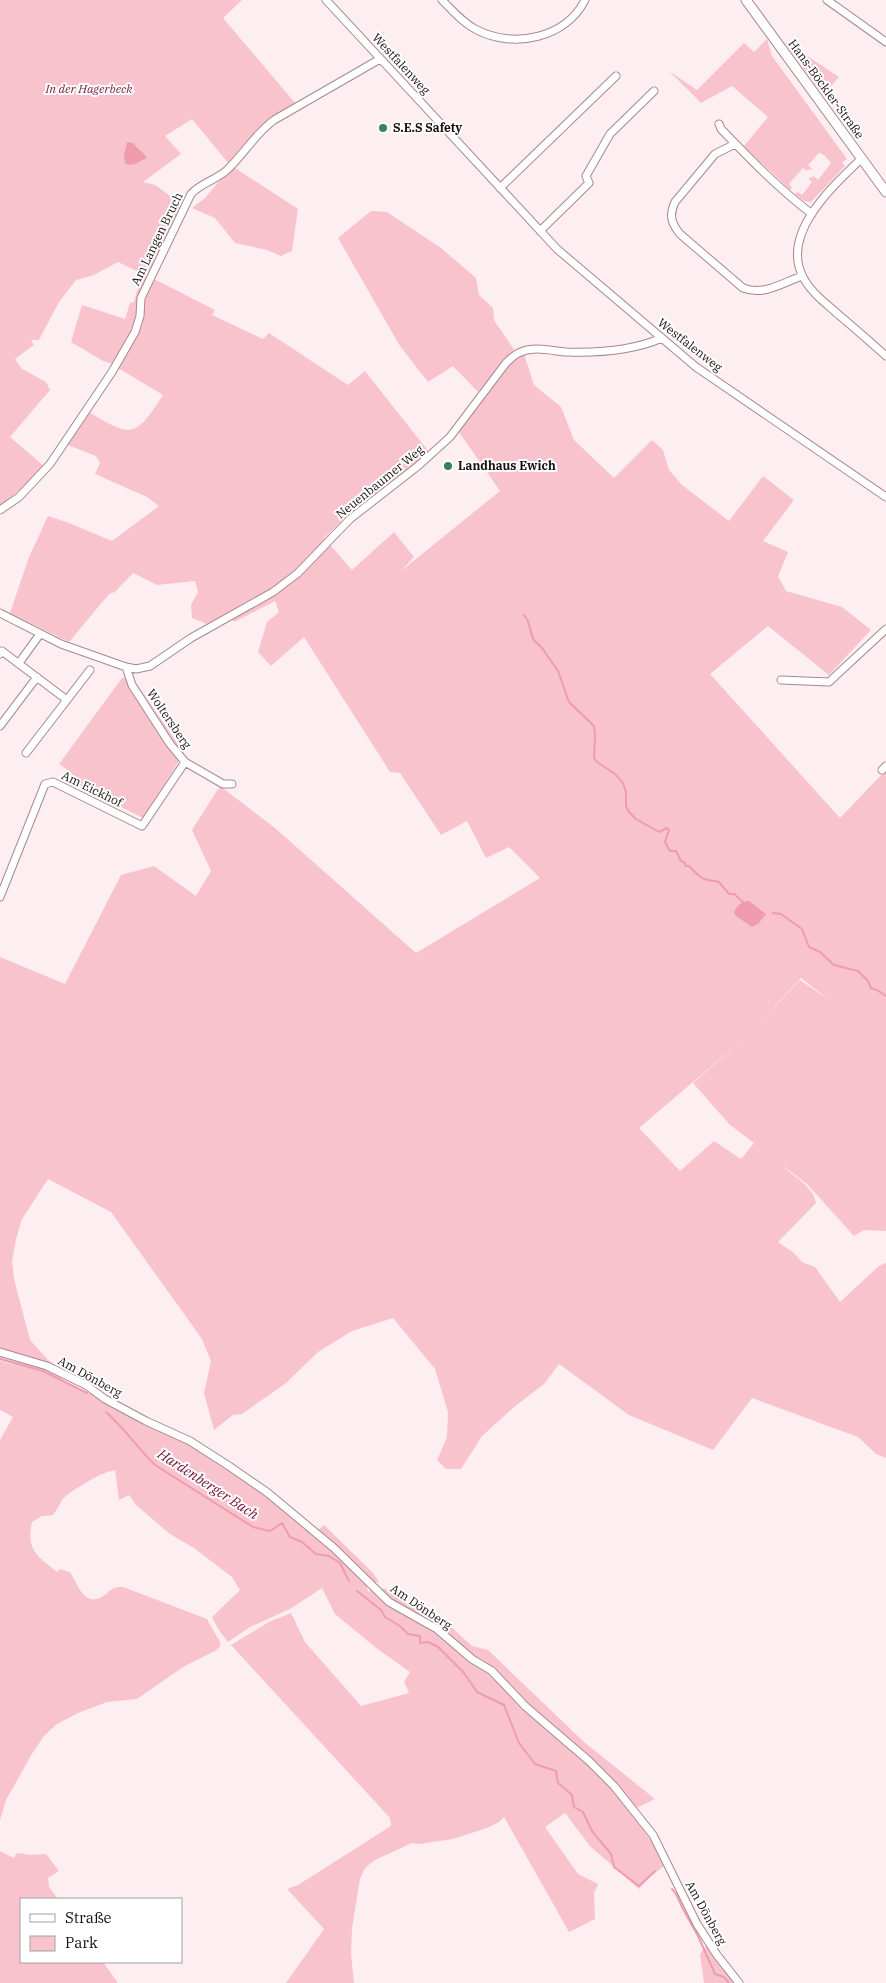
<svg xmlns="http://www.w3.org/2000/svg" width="886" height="1983" viewBox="0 0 886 1983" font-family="'IBM Plex Serif',serif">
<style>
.green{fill:#f8c3cd;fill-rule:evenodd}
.water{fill:#ee9cae}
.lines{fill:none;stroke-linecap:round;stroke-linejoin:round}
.stream{stroke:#ee9cae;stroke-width:2}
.minor-casing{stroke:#a8888e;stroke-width:9}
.tertiary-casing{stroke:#a8888e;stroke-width:11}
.minor{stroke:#fff;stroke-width:7}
.tertiary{stroke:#fff;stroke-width:9}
.poi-dot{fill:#338557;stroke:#fff;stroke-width:2}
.labels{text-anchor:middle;stroke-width:4;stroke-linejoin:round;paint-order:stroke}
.street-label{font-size:12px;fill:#1a0e10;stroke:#fff}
.park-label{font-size:12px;font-style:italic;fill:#791b3b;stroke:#fff}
.poi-label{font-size:12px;font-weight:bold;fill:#1a0e10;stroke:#fff;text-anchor:start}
.water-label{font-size:14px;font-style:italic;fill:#711134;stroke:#fff}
</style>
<rect width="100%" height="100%" fill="#fdeef1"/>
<!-- green -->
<path class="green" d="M0 0H242L223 18 296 104 229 164 192 119 165 136 181 154 143 182 155 185 181 204V210L150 274 147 272 146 275 215 310 212 315 263 339 269 333 348 385 365 371 429 452 345 518 324 538 352 570 394 532 414 557 401 571 500 491 459 432 507 366 524 354 534 385 561 407 574 440 614 478 652 440 663 450 669 470 682 485 729 521 763 476 794 500 763 541 788 552 778 576 786 591 842 607 871 630 829 675 768 626 710 674 840 818 886 770V1231L864 1230 854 1236 807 1184 782 1165C794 1178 812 1184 816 1203L778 1242 794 1253 802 1262 815 1267 840 1302 879 1266 886 1263V1458L876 1454 858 1437 752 1398 713 1450 629 1415 559 1364 544 1384 514 1407 482 1436 461 1469H446L437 1460 447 1437 448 1412 435 1369 393 1318 352 1331 318 1352 286 1383 242 1414 233 1415 214 1430 204 1393 211 1361 202 1339 111 1212 48 1179 22 1219 16 1239 12 1261 14 1279 30 1340 48 1360 64 1371 62 1382 96 1396 209 1455 273 1501 312 1535 324 1525 373 1573 379 1582H366L368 1592 372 1589 378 1594 384 1588 398 1597 440 1617 472 1646 488 1650 584 1742 655 1799 630 1811 656 1848 664 1866 649 1878 639 1889 590 1846 565 1813 545 1827 578 1874 598 1884 594 1893 595 1919 569 1932 504 1817 499 1822 487 1828 453 1839 419 1844 412 1843 375 1860 365 1868 360 1879 352 1928 351 1954 354 1983H286L324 1929 287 1889 298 1885 391 1826 390 1818 231 1645 269 1622 291 1613 305 1642 361 1706 409 1693 404 1682 410 1672 375 1647 335 1614 322 1588 290 1609 250 1627 228 1642 218 1629 212 1617 240 1590 232 1577 194 1548 170 1534 136 1505 129 1495 119 1500 115 1470C104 1471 71 1490 63 1499 60 1503 57 1510 53 1515L42 1516 32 1522C26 1551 37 1555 57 1572L60 1569 70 1572C79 1587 86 1610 106 1594 112 1589 115 1586 123 1587L207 1619 220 1642V1646L217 1650 183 1667 137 1699 107 1702 78 1713 57 1724 44 1736 33 1752 6 1800 0 1820V1440L13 1417 0 1410V1361L25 1368 0 1360V957L65 984 121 875 154 866 196 896 211 871 192 830 220 786 275 828 416 953 540 878 509 847 486 858 467 821 441 835 400 773 390 772 304 637 271 666 258 652 267 622 279 612 275 601 234 622 228 615 207 624 192 618 191 605 198 592 195 581 157 585 133 573 115 592 109 594 69 642 10 613 29 557 48 516 69 523 112 541 159 506 147 497 95 474 100 463 96 456 65 444 87 411C131 437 134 440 163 395L118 368 132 345 127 343 113 364 103 361 71 342 82 305 125 319 130 303 134 302 137 291 145 275 118 262 94 275 76 280 59 302 39 340H31L34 345 15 359 22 369 46 382 50 390 10 437 44 466 35 477 0 506ZM801 978 829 1000 800 980 747 1036 693 1083 730 1125 754 1143 741 1159 714 1141 680 1171 639 1128 747 1036Z
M767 39 772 56 847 159 842 162 845 166 811 202 804 201 795 194 797 192 802 195 812 182 809 179 810 177 812 178 813 176 818 180 831 163 824 155 819 153 808 165 812 169 810 170 808 169 807 171 803 168 789 184 792 188 790 190 744 146 768 117 732 86 701 103 669 71 697 90 744 43 754 52Z
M786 42 839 77 823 95 785 43Z
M232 166 298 209 292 251 281 256 267 250 235 243 215 218 192 208 205 198Z
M371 211 387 212 441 248 476 278 479 295 493 308 494 320 515 351 504 360 478 392 453 366 428 382 400 346 338 238Z
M122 678H126L128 684 134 680 184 753 143 818 67 780 72 773 59 764Z
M0 1851 14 1858 17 1853 31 1855 46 1854 59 1871 48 1878 49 1887 58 1899H21V1962H103L118 1983H0Z
M706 1946 734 1983H704L700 1954Z"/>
<!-- water -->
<path class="water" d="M127 142 133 143C137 149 144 152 147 158L135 164 128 165 125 163 124 156Z
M749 901 766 914 758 924 752 927 736 916 734 913C736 906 742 901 749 901Z"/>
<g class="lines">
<!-- stream -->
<path class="stream" d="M524 615 528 621 533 639 542 648 558 671 569 702 594 726 595 736 594 758 597 762 615 774 623 783 626 792V806L629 812 636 819 659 832 667 828 669 830 665 842 670 851H676L681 861 684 862 686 866H689C702 880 702 879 719 882L729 894H734L743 902
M773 913 781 914 802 929 809 947 820 952 834 965 858 971 868 981 871 988 877 990 886 996
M0 1359 43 1371 87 1393
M106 1412C124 1428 138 1448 155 1465L253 1527 270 1531 282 1523 290 1537 302 1542 316 1554 329 1556 340 1563 349 1581
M357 1591 381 1610 385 1617 400 1626 408 1634 420 1636V1643L428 1642 438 1647 464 1673 477 1692 504 1705 519 1743 535 1764 556 1771 558 1783 572 1795 574 1807 583 1812 592 1831 611 1854 614 1867 639 1886 655 1871
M672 1889 676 1894 683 1909 698 1936 715 1974 724 1977 729 1983"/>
<defs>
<path id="minor" d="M326 0 557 249 696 367 886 497
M442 0C453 11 463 23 477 30 514 49 566 38 585 0
M827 0 886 42
M719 124 721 129C750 159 779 189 812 214
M735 144 715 154 675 202C669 215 671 223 680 234L743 288C764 296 782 283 802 276
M862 158C834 185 780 233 803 277 811 293 827 304 840 316 856 329 871 343 886 356
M500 188 616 76
M540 231 589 183 586 176 610 134 654 91
M0 510 19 497 50 464 112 372 135 332 140 316 141 298 191 194C201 183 216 180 227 170 244 154 255 134 274 120L380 59
M0 613 61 644 126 667 136 669 150 666 191 638 273 592 298 573 350 519 418 466 450 437 506 363C510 359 515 354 521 352 535 346 552 351 567 352 597 353 634 350 662 338
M0 654 2 651 67 700
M19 663 40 634
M126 667 132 685 170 744 185 762 223 784H232
M781 680 829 682 886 629
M0 726 37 677
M26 753 90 670
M882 770 886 766
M0 897 45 784 53 782 142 826 185 762
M0 1352 47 1366 86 1385 105 1399 146 1421 190 1441 229 1466 268 1493 334 1548 389 1602 437 1629 472 1659 492 1671 525 1706 589 1761 614 1786 653 1835 697 1924 717 1955 739 1983"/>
<path id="tertiary" d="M746 0 886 192"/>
</defs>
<!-- minor casing -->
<use href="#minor" class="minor-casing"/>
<!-- tertiary casing -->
<use href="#tertiary" class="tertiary-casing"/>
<!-- minor -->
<use href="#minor" class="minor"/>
<!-- tertiary -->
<use href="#tertiary" class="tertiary"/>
</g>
<!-- markers -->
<g class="poi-dot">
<circle cx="383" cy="128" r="5"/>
<circle cx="448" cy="466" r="5"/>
</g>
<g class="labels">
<!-- street labels -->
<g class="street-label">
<text transform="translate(401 64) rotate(47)" y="4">Westfalenweg</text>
<text transform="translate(826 89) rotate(54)" y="4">Hans-Böckler-Straße</text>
<text transform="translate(157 239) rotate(-64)" y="4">Am Langen Bruch</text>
<text transform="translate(690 345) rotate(38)" y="4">Westfalenweg</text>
<text transform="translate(380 482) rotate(-39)" y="4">Neuenbaumer Weg</text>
<text transform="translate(169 719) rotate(56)" y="4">Woltersberg</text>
<text transform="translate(92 789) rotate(26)" y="4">Am Eickhof</text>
<text transform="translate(90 1377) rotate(29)" y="4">Am Dönberg</text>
<text transform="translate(421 1607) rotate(34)" y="4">Am Dönberg</text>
<text transform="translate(706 1913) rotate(61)" y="4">Am Dönberg</text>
</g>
<!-- park labels -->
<g class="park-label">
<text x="89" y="93">In der Hagerbeck</text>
</g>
<!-- poi labels -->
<g class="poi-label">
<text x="393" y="132">S.E.S Safety</text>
<text x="458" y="470">Landhaus Ewich</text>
</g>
<!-- water labels -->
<g class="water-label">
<text transform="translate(208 1484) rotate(33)" y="5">Hardenberger Bach</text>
</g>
</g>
<!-- legend -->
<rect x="20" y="1898" width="162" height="65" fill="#ffffff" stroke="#a39f9f"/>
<rect x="30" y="1914" width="25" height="8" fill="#ffffff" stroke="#a39f9f"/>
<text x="65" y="1923" font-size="15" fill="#1a0e10">Straße</text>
<rect x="30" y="1936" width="25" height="15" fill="#f8c3cd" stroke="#a39f9f"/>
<text x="65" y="1948" font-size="15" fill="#1a0e10">Park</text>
</svg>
